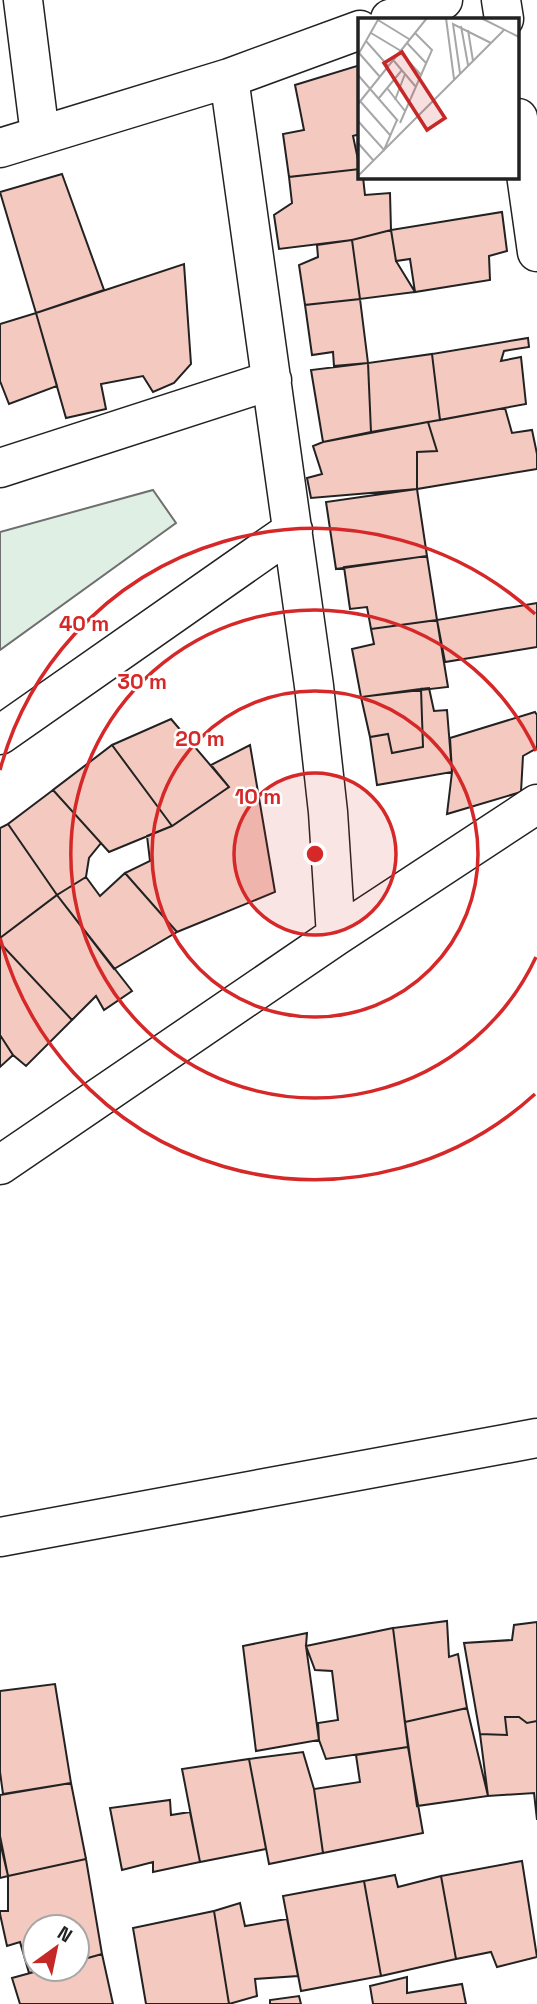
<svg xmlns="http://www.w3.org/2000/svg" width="537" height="2004" viewBox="0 0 537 2004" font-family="'Space Grotesk',sans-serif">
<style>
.green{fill:#e0efe3;stroke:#6f6f6f;stroke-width:2}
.building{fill:#f3c9c0;stroke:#222;stroke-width:2}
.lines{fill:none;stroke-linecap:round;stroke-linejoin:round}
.minor-casing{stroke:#222;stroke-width:41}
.minor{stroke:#fff;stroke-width:38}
.ring{fill:none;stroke:#d62828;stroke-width:3.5}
.inset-road{fill:none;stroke:#a7a7a7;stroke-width:2}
.view{fill:#c62828;fill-opacity:0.15;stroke:#c62828;stroke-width:3.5}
.inset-edge{fill:none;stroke:#222;stroke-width:3.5}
.centre{fill:#d62828;stroke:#fff;stroke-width:3.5}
.ring-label{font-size:21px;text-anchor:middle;font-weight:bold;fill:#d62828;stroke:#fff;stroke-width:5;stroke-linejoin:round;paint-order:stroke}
</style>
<rect width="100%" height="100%" fill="#fff"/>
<!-- green -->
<path class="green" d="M153 490 176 523 0 650V532Z"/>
<!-- building -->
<path class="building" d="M360 65V134L353 136 360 169 289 177 283 134 304 130 295 85Z
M360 169V177H363L365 195 390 193 391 230 352 240 279 249 274 215 292 203 289 177Z
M62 174 104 290 36 313 0 192Z
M502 212 507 251 489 256 490 280 415 292 410 259 396 261 391 230Z
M391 230 396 261 415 292 360 299 352 240Z
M352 240 360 299 305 305 299 265 318 257 317 245Z
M184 264 191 364 174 383 153 392 143 376 101 384 106 409 66 418 36 313Z
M360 299 368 363 334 366 333 352 312 355 305 305Z
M36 313 57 386 9 404 0 381V324Z
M528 338 529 347 504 351 501 361 521 357 526 404 440 420 432 354Z
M432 354 440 420 371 432 368 363Z
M368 363 371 432 323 442 311 370Z
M505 408 512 433 532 430 537 454V469L417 489V452L437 451 428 422Z
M428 422 437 451 417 452V489L311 498 307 478 322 474 313 446 323 442Z
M417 489 427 556 336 569 326 502Z
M427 556 437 620 371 629 367 607 350 609 344 567Z
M537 603V647L445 662 437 620Z
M437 620 448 687 361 697 352 649 374 644 371 629Z
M429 688 434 711 447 710 452 772 377 785 370 737 388 734 392 753 423 747 421 689Z
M421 689 423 747 392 753 388 734 370 737 361 697Z
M535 712 537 715V748L523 756 521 792 447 814 452 772 450 738Z
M171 719 229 787 172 826 112 745Z
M112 745 172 826 109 852 53 790Z
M250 745 275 892 177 932 125 873 150 861 147 836 172 826 229 787 211 765Z
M53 790 101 843 89 858 86 877 57 895 8 824Z
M8 824 57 895 0 938V828Z
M125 873 177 932 114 969 57 895 86 877 100 896Z
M57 895 132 991 104 1010 96 996 72 1020 0 943V938Z
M0 943 72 1020 26 1066 13 1055 0 1035Z
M0 1035 13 1055 0 1067Z
M447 1621 449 1657 458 1654 467 1708 405 1722 393 1628Z
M537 1622V1721L527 1723 519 1717H505L507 1735 480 1734 464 1643 512 1640 514 1625Z
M393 1628 408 1747 326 1759 319 1740 318 1723 338 1720 332 1671 315 1670 306 1646Z
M307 1633 306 1646 319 1740 256 1751 243 1646Z
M55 1684 71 1783 3 1794 0 1772V1691Z
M467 1708 488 1796 417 1806 405 1722Z
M505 1717H519L527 1723 537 1721V1820L534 1793 488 1796 480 1734 507 1735Z
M408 1747 423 1833 323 1853 314 1789 360 1782 356 1755Z
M303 1752 314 1789 323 1853 269 1864 249 1759Z
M249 1759 266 1849 200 1862 182 1769Z
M71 1783 86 1859 8 1876 0 1836V1795Z
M170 1800 171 1815 190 1812 200 1862 153 1872V1862L122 1870 110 1808Z
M0 1842 8 1876 0 1878Z
M86 1859 102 1954 77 1961V1927H35V1969H45L29 1973 20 1942 7 1946 0 1914V1911H8V1876Z
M522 1861 537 1957 497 1967 491 1952 456 1959 441 1876Z
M395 1875 398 1887 441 1876 456 1959 381 1976 364 1881Z
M364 1881 381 1976 301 1991 283 1896Z
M240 1903 245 1926 287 1919 298 1976 255 1979 257 1996 229 2004 214 1911Z
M214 1911 229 2004H146L133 1928Z
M102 1954 113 2004H20L12 1978 45 1969H77V1961Z
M407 1977V1993L462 1984 466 2004H373L370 1986Z
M299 1996 301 2004H270V2000Z"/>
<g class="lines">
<defs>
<path id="minor" d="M23 0 40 135
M501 0 504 19
M390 19 443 0
M229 78 314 686 328 812 336 936
M518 118 537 252
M0 148 229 78 360 30
M0 468 272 380
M0 735 293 530
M0 1165 336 936 537 804
M0 1537 537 1438"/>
</defs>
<!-- minor casing -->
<use href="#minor" class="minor-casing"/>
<!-- minor -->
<use href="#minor" class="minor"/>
</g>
<!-- distance rings -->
<circle cx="315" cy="854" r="81" fill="#d62828" fill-opacity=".12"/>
<g class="ring">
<circle cx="315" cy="854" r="81"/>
<circle cx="315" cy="854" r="163"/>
<path d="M536 957A244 244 0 1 1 536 751"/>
<path d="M535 1094A326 326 0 0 1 0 938M0 770A326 326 0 0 1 535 614"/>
</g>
<!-- overview -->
<g transform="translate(358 18)">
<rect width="161" height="161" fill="#fff"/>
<path class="inset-road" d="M88 0 96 61M123 0 161 19M20 2 51 21M103 8 110 47M110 12 115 43M13 15 43 33M8 23 31 49M49 25 68 45M42 34 63 57M1 35 22 59M0 37 21 0M36 43 58 69M102 55 95 6 133 25M0 57 40 103M29 70 47 93M21 80 44 52M37 82 47 56M2 83 32 117M0 86 69 0M0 103 26 132 39 102M42 105 74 32 57 15M0 125 15 142M0 158 146 12"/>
<path class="view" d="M44 34 87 100 69 112 26 45Z"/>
<rect width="161" height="161" class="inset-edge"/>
</g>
<circle cx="315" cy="854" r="10" class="centre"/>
<g class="ring-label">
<text x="84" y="631">40 m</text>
<text x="142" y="689">30 m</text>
<text x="200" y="746">20 m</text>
<text x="258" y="804">10 m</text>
</g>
<!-- north arrow -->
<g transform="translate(56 1948) rotate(33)"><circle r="33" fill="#ffffff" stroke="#a7a7a7" stroke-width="2"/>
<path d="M0-5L12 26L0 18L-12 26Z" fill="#c62828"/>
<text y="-10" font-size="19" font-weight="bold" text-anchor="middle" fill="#222222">N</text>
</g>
</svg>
